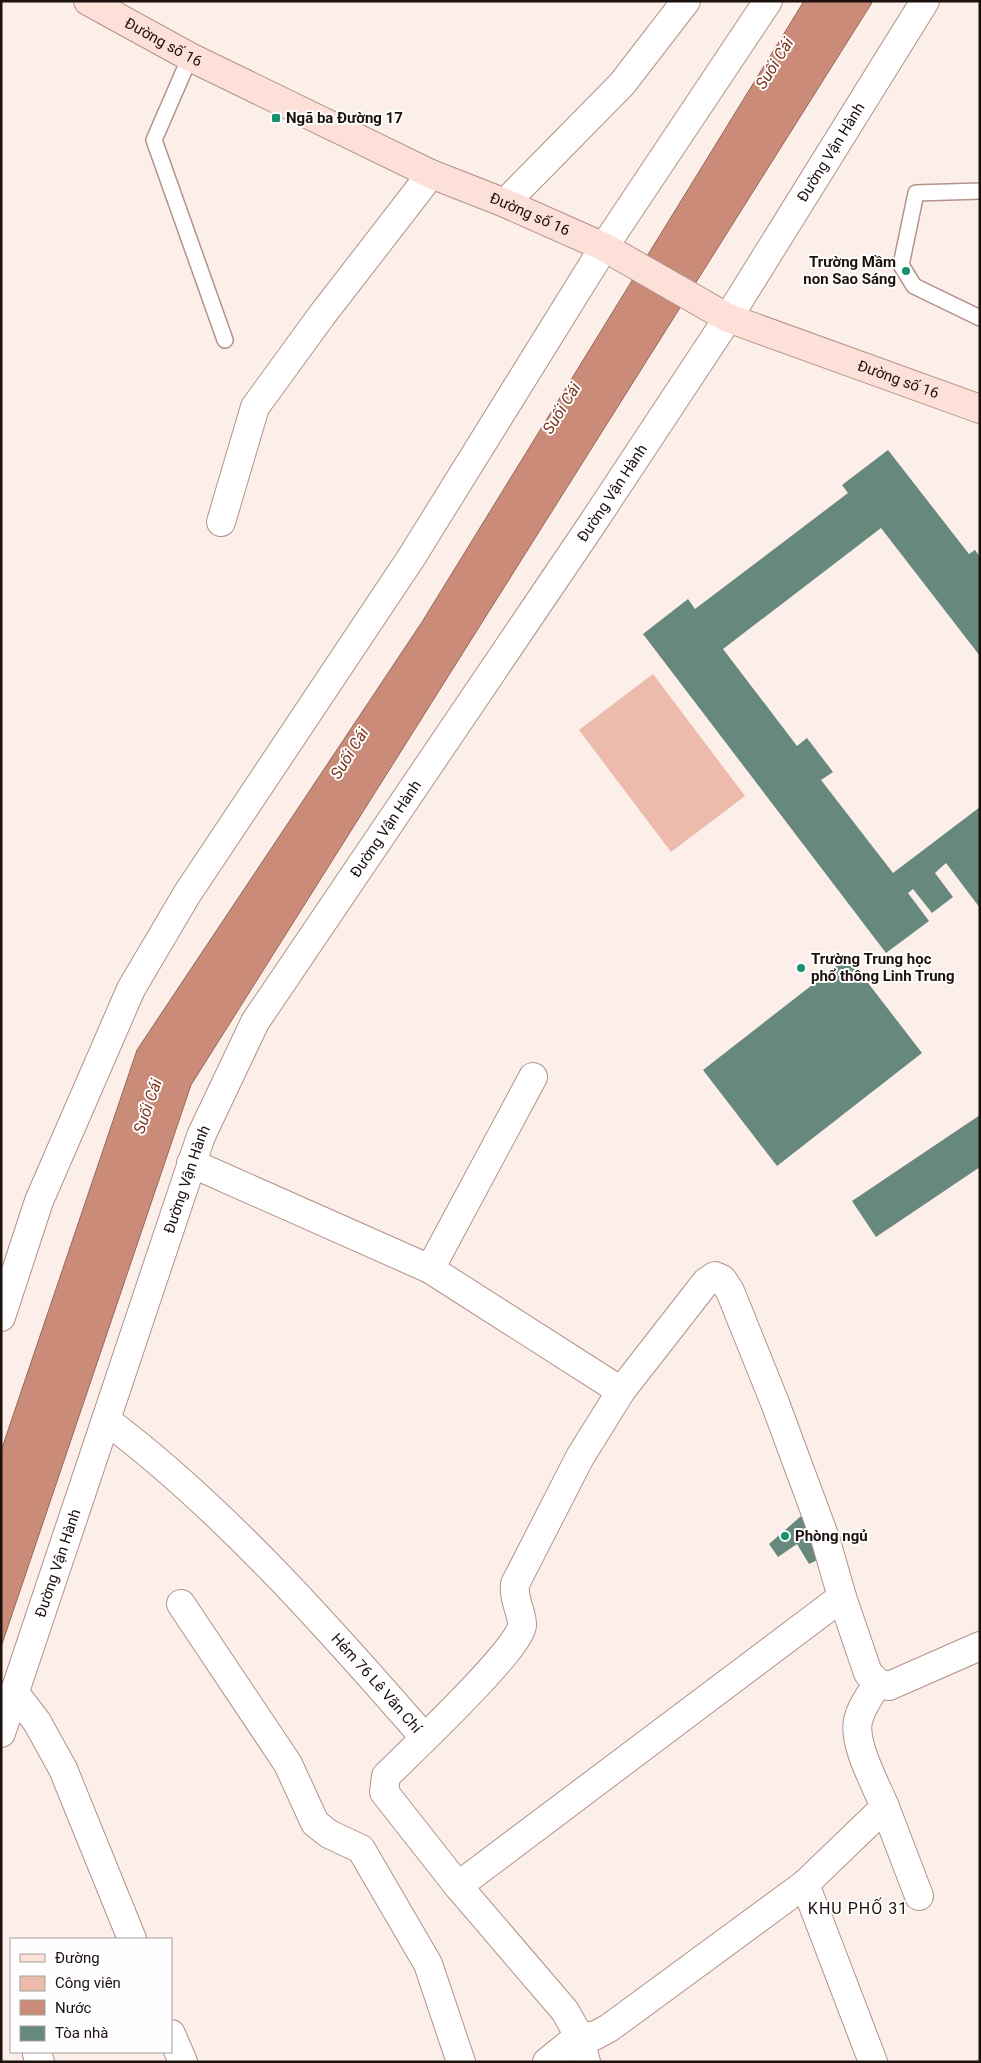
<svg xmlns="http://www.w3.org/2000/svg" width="981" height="2063" viewBox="0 0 981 2063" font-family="Roboto,sans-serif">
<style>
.green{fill:#ecbbac}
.water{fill:#ca8c79;stroke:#966759}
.building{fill:#67897d}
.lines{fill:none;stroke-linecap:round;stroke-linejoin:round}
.lane-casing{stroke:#b39288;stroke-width:18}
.street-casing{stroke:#b39288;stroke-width:30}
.secondary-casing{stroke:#b39288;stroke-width:30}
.lane{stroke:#fff;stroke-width:15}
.street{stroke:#fff;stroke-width:28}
.secondary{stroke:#fde1d9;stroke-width:28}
.poi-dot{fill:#189073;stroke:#fefefe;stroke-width:2}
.labels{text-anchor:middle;stroke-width:4;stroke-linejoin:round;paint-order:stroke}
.street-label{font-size:15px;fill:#1d110d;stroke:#fefefe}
.poi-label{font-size:15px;font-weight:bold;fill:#1d110d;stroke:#fefefe;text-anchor:start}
.water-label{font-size:16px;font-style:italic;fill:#7c3118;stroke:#fefefe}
.neighbourhood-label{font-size:16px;letter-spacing:1px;fill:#1d110d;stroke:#fefefe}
</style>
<rect width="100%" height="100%" fill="#fceee9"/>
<!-- green -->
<path class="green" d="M653 674 745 796 671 852 579 730Z"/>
<!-- water -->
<path class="water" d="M804 1H873L191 1085 1 1647V1451L137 1050 422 622Z"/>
<!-- building -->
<path class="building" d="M888 450 969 554 975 550 980 557V656L881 528 723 649 797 746 807 738 833 772 821 780 893 873 980 807V908L946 863 935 873 953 897 932 913 913 889 908 893 929 921 886 953 643 634 688 599 695 609 848 493 842 485Z
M848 957 922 1053 777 1166 703 1070Z
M980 1115V1167L876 1237 852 1201Z
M808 1510 826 1556 809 1564 797 1544 778 1557 769 1544Z"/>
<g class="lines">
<defs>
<path id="lane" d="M190 57 154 140 225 340
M980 191 916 193 901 265 914 286 980 318"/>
<g id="street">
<path d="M505 203 622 84 686 1"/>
<path d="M221 522 255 407 322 315 431 174"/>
<path d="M191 1163 430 1269 621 1391"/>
<path d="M430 1269 533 1077"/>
<path d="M1 1317 39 1201 131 989 187 894 411 558 604 247 768 1"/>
<path id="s1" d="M106 1420C223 1508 328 1627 424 1737"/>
<path d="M181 1604 288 1764 315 1823 329 1834 361 1849 428 1964 461 2062"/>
<path d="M14 1692 37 1722 63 1769 132 1939"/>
<path id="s2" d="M1 1733 201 1136 255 1022 592 524 728 318 925 1"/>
<path d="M885 1807 919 1896"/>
<path d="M805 1884 873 2062"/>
<path d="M458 1886 842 1597"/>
<path d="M171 2034 183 2062"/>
<path d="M579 2036H594L609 2028 805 1884 885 1807C876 1785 853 1744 858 1721 861 1707 870 1695 878 1683"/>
<path d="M37 2054 40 2062"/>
<path d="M547 2062 579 2036"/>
<path d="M586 2062 579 2036 565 2011 458 1886 384 1792 386 1776C407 1755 522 1647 522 1625 522 1611 513 1601 515 1584L580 1457 621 1391 706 1282 715 1276 722 1279 730 1291 775 1403 825 1538 842 1597 868 1673 878 1683 889 1686 980 1646"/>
</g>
<g id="secondary">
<path id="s3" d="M88 1 190 57 431 174 505 203 604 247 728 318 980 409"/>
</g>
</defs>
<!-- lane casing -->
<use href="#lane" class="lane-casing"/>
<!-- street casing -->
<use href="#street" class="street-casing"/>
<!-- secondary casing -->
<use href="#secondary" class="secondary-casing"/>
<!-- lane -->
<use href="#lane" class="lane"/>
<!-- street -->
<use href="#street" class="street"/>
<!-- secondary -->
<use href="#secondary" class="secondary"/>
</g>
<!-- markers -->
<g class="poi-dot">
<rect x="271" y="113" width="10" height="10" rx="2.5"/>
<circle cx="906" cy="271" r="5"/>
<circle cx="801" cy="968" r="5"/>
<circle cx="785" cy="1536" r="5"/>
</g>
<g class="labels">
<!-- street labels -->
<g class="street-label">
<text dy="5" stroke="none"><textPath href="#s3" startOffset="86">Đường số 16</textPath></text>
<text dy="5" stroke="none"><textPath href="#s2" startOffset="1799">Đường Vận Hành</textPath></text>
<text dy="5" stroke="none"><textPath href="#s3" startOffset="491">Đường số 16</textPath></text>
<text dy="5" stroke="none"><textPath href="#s3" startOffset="896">Đường số 16</textPath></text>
<text dy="5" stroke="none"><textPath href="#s2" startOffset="1394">Đường Vận Hành</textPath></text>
<text dy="5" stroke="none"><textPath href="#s2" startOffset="989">Đường Vận Hành</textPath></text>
<text dy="5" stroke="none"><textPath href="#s2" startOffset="584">Đường Vận Hành</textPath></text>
<text dy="5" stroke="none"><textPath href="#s2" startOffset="179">Đường Vận Hành</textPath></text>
<text dy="5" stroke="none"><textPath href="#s1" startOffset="378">Hẻm 76 Lê Văn Chí</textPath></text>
</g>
<!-- poi labels -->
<g class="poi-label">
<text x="286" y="123">Ngã ba Đường 17</text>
<text x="896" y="267" text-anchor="end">Trường Mầm<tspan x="896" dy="17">non Sao Sáng</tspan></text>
<text x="811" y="964">Trường Trung học<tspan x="811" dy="17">phổ thông Linh Trung</tspan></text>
<text x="795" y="1541">Phòng ngủ</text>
</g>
<!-- water labels -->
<g class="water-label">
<text transform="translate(774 63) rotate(-58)" y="6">Suối Cái</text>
<text transform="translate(561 408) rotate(-58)" y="6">Suối Cái</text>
<text transform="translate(349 753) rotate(-58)" y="6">Suối Cái</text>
<text transform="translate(147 1106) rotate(-71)" y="6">Suối Cái</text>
</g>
<!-- neighbourhood labels -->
<g class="neighbourhood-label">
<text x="858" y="1914">KHU PHỐ 31</text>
</g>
</g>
<!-- border -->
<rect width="981" height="2063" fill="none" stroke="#1d110d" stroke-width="5"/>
<!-- legend -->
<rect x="10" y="1938" width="162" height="115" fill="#fefefe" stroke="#a49f9e"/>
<rect x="20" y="1954" width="25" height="8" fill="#fde1d9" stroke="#a49f9e"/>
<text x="55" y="1963" font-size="15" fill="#1d110d">Đường</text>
<rect x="20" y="1976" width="25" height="15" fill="#ecbbac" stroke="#a49f9e"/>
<text x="55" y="1988" font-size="15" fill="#1d110d">Công viên</text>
<rect x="20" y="2000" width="25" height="15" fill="#ca8c79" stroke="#a49f9e"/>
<text x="55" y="2013" font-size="15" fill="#1d110d">Nước</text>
<rect x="20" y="2026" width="25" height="15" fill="#67897d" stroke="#a49f9e"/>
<text x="55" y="2038" font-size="15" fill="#1d110d">Tòa nhà</text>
</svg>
